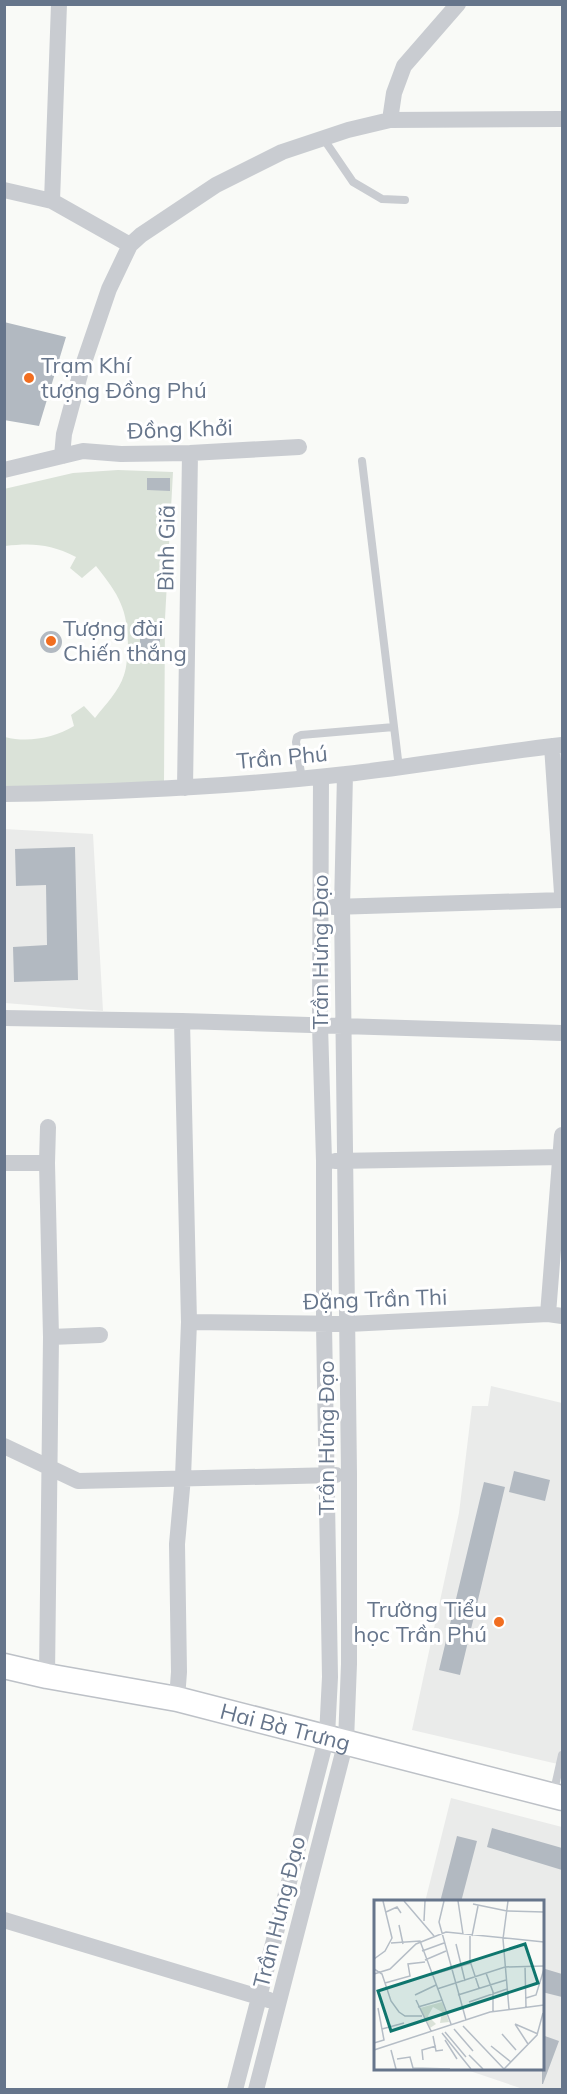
<svg xmlns="http://www.w3.org/2000/svg" width="567" height="2094" viewBox="0 0 567 2094" font-family="Mulish,sans-serif">
<style>
.built{fill:#eaebea}
.green{fill:#dae2d8}
.building{fill:#b2b9c1}
.lines{fill:none;stroke-linecap:round;stroke-linejoin:round}
.secondary-casing{stroke:#bdc1c7;stroke-width:27}
.lane{stroke:#c9ccd1;stroke-width:8}
.street{stroke:#c9ccd1;stroke-width:16}
.secondary{stroke:#fff;stroke-width:24}
.poi-dot{fill:#f16e20;stroke:#fff;stroke-width:2}
.labels{text-anchor:middle;stroke-width:6;stroke-linejoin:round;paint-order:stroke}
.poi-label{font-size:22px;fill:#66758b;stroke:#fff;text-anchor:start}
.street-label{font-size:22px;fill:#66758b;stroke:#fff}
.inset-road{fill:none;stroke:#b5bdc6;stroke-width:1.5}
.view{fill:#0f766e;fill-opacity:0.15;stroke:#0f766e;stroke-width:3}
.inset-edge{fill:none;stroke:#66758b;stroke-width:3}
</style>
<rect width="100%" height="100%" fill="#f9faf7"/>
<!-- built -->
<path class="built" d="M4 829 93 834 103 1011 5 1003Z
M491 1386 562 1403V1765L412 1730 459 1513 472 1406H488Z
M451 1798 562 1827V2089H523L464 2069 542 2068V1902H425Z"/>
<!-- green -->
<path class="green" d="M118 470 173 472 165 619 164 784 5 793V737C28 743 54 738 74 726L71 715 84 706 95 718C105 705 119 691 124 675 127 667 127 656 128 647 128 609 119 595 96 566L82 578 70 568 76 557C50 544 33 543 5 546L4 489 73 473Z"/>
<!-- building -->
<path class="building" d="M4 322 66 337 39 426 4 420Z
M147 478H170V491L147 490Z
M140 621 160 622V651H140Z
M40 642a11 11 0 1 1 22 0a11 11 0 1 1-22 0Z
M75 847 78 980 14 982 13 947 47 945 46 885 16 886 15 849Z
M514 1471 550 1480 545 1501 509 1492Z
M484 1482 505 1487 460 1675 439 1670Z
M492 1828 562 1848V1870L487 1847Z
M457 1836 477 1841 461 1902H440Z
M542 1968 562 1974V1997L542 1992Z
M542 2035 559 2041 543 2084H542Z"/>
<g class="lines">
<defs>
<g id="secondary">
<path id="s1" d="M4 1666 47 1676 177 1699 562 1798"/>
</g>
</defs>
<!-- secondary casing -->
<use href="#secondary" class="secondary-casing"/>
<!-- lane -->
<path class="lane" d="M323 138 353 182 382 199 405 200
M362 461 399 768
M302 779 296 742 297 737 301 735 394 727
M553 1795 562 1755"/>
<!-- street -->
<path class="street" d="M390 120 394 93 404 66 458 4
M4 190 52 201 130 245
M52 201 59 4
M62 456 64 434 81 371 109 289 130 245 141 235 216 185 282 152 348 130 390 120 562 119
M4 470 83 451 121 454 190 453 299 447
M552 746 562 893
M185 788 190 453
M4 794C119 792 232 787 346 774 418 766 490 753 562 745
M333 907 562 900
M4 1018 182 1021 562 1033
M335 1161 562 1157
M4 1163H47
M548 1314 562 1135
M189 1322 348 1324 548 1314 562 1316
M51 1337 100 1335
M4 1446 78 1481 336 1475
M47 1676 51 1337 47 1163 48 1127
M177 1699 179 1672 177 1544 183 1477 189 1322 182 1021
M4 1920 269 2000
M235 2090 327 1736 330 1677 324 1324V1161L320 1025 321 777
M256 2090 346 1741 349 1664V1474L342 907 345 774"/>
<!-- secondary -->
<use href="#secondary" class="secondary"/>
</g>
<!-- markers -->
<g class="poi-dot">
<circle cx="29" cy="378" r="6"/>
<circle cx="51" cy="641" r="6"/>
<circle cx="499" cy="1622" r="6"/>
</g>
<g class="labels">
<!-- poi labels -->
<g class="poi-label">
<text x="41" y="373">Trạm Khí<tspan x="41" dy="25">tượng Đồng Phú</tspan></text>
<text x="63" y="636">Tượng đài<tspan x="63" dy="25">Chiến thắng</tspan></text>
<text x="487" y="1617" text-anchor="end">Trường Tiểu<tspan x="487" dy="25">học Trần Phú</tspan></text>
</g>
<!-- street labels -->
<g class="street-label">
<text transform="translate(180 429) rotate(-2)" y="8">Đồng Khởi</text>
<text transform="translate(166 548) rotate(-89)" y="8">Bình Giã</text>
<text transform="translate(282 757) rotate(-5)" y="8">Trần Phú</text>
<text transform="translate(320 952) rotate(-90)" y="8">Trần Hưng Đạo</text>
<text transform="translate(375 1299) rotate(-2)" y="8">Đặng Trần Thi</text>
<text transform="translate(326 1438) rotate(-90)" y="8">Trần Hưng Đạo</text>
<text dy="8" stroke="none"><textPath href="#s1" startOffset="288">Hai Bà Trưng</textPath></text>
<text transform="translate(279 1912) rotate(-76)" y="8">Trần Hưng Đạo</text>
</g>
</g>
<!-- overview -->
<g transform="translate(374 1900)">
<rect width="170" height="170" fill="#f9faf7"/>
<path d="M68 102 75 122 66 123 68 112 59 107 54 116 62 124 56 128 46 108Z" fill="#dae2d8"/>
<path class="inset-road" d="M30 1 60 36M70 1 65 22 92 120M84 1 89 34M134 1 129 39 135 109M99 4 133 11 170 12M12 12 23 7 27 13M50 21 51 1M25 25 29 44M96 36V61L105 88M98 36 104 6M17 43 46 41 77 124M82 44 91 81M48 51 70 43M0 59 11 51 18 38 9 1M51 60 72 51M151 66 152 107M0 69 8 74 17 101 25 112 31 116H48M112 73 119 92V112M0 74 16 69 42 44 72 32 170 42M57 75 97 63M11 83 36 76 34 64 51 62M63 89 131 67 170 66M41 95 62 85M84 95 132 80M152 98 162 95 170 69M42 100 57 131M95 102 133 89M44 107 68 100M141 124 164 134M141 124 154 144M89 126 130 169M8 129 30 123M80 129 99 151M71 132 92 157M68 133 97 169M128 134 142 150M59 136 62 151 69 150M71 140 83 159M0 143 10 140 4 108M117 146 137 162M0 150 116 112 170 105M17 150 22 169M95 155 109 169M23 159 36 157 39 168 76 169M49 160 48 150 62 146M130 169 163 135 169 113"/>
<path class="view" d="M151 44 164 83 17 131 4 91Z"/>
<rect width="170" height="170" class="inset-edge"/>
</g>
<!-- border -->
<rect width="567" height="2094" fill="none" stroke="#66758b" stroke-width="12"/>
</svg>
